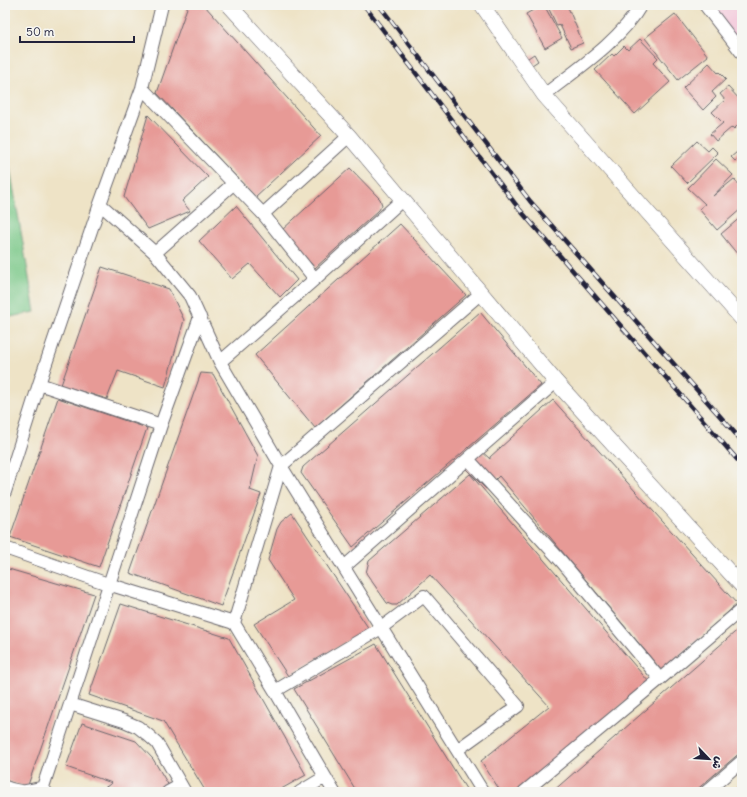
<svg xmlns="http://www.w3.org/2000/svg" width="747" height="797" viewBox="0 0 747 797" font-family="Delius,'Playpen Sans Arabic',sans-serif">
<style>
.built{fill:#f4cfde}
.green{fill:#7ac888;stroke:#4e7562}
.building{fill:#e79a96}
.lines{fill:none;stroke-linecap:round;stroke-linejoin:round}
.minor-casing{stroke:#69666c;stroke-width:14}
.tertiary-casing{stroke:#69666c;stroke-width:16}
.minor{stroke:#fff;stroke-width:12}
.tertiary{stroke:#fff;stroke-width:15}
.rail-casing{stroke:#22223b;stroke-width:4.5}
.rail{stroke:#f6f6f2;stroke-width:3;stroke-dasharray:9;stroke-linecap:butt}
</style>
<rect width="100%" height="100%" fill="#f6f6f2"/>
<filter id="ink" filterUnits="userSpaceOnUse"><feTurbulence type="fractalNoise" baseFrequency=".025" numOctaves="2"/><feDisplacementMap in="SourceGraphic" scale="8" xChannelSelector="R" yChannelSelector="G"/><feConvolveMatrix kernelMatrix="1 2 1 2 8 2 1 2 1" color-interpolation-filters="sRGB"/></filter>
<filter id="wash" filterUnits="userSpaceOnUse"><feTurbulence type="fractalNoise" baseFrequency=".012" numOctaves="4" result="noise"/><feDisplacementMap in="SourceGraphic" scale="16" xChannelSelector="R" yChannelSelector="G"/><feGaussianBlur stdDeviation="0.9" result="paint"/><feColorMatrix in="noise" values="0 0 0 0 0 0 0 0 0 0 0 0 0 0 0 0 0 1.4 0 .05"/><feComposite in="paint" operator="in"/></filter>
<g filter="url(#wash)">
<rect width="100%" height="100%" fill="#eee3c6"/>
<!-- built -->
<path class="built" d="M702 5H742V58Z"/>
<!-- green -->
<path class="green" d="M5 140 35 312 5 318Z"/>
<g id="blocks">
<!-- building -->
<path class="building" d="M188 5H204L321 136 255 197 157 93Z
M542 5H544L562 38 545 48 526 14Z
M547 5H567L583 43 571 48 560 25 557 26Z
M675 14 708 56 678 80 645 38Z
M640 39 658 58 653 63 670 82 635 114 595 70 612 54 614 56 624 46 628 50Z
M534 54 538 61 529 67 525 60Z
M709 63 718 73 719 72 726 79 712 92 716 97 703 110 683 88Z
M728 87 742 102V121L734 129 732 127 716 141 710 134 723 123 712 112 725 100 720 94Z
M148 115 208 177 182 201 190 211 148 229 124 197Z
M697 141 708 151 712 147 718 153 687 183 671 166Z
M742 148V155L735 161 731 157Z
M716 159 733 175 713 196 734 179 742 188V208L717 230 699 209 705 204 688 188Z
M350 168 380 199 382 205 379 210 315 268 282 230Z
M236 206 297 280 280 297 250 264 232 279 199 241Z
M742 216V260L721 234Z
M400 224 466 295 315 428 255 355Z
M102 267 169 289 184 320 165 387 118 371 107 399 61 385Z
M480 312 541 385 353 547 301 473 303 467Z
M201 373 213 374 258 456 250 490 261 494 221 606 130 573Z
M58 398 147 428 99 567 10 537Z
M553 400 737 604 662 671 499 476 486 489 462 465 478 448 490 459V457Z
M470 474 649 682 519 792H501L481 761 549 706 430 575 397 605H392L387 603 366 573 369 561Z
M292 513 369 629 288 676 254 624 294 600 268 560 277 529 281 522Z
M5 568 94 594 27 788 5 780Z
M121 604 229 638 306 775 276 792H206L163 721 89 695Z
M742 626V751L694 792H552Z
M376 644 468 792H357L294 689Z
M82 723 136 741 153 759 169 786 159 792H98L112 783 66 767Z
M742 783V792H732Z"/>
</g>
</g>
<g filter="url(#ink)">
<use href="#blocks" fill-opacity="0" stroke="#69666c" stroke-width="1"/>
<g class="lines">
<defs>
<path id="minor" d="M705 5 742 53
M142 88 263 214 349 136
M544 95C576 70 621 40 641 5
M100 204 155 253 190 296 220 362 281 466 483 792
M263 214 315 279
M155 253 234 183
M220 362 315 279 402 200
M39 384 161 425
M468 459 562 562 660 679
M5 492 39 384 100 204 142 88 162 5
M5 548 108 584 234 623 275 691 334 792
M344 567 556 382
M234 623 281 466 480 294
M275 691 381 628 424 596 518 706 457 750
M70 704 124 721 138 727 148 735 157 743 185 792
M5 787C22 793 26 792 43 787
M46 792 43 787 161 425 200 317
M168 792 181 785
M300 792 325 777
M524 792 660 679 742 609
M706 792 742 761"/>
<path id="tertiary" d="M229 5 349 136 556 382 742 586
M482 5 544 95 742 319"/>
</defs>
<!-- minor casing -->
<use href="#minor" class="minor-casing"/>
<!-- tertiary casing -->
<use href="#tertiary" class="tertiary-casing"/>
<!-- minor -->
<use href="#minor" class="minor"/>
<!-- tertiary -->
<use href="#tertiary" class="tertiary"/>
<defs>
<path id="rail" d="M364 5 520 210 742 465
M379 5 530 201 742 441"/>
</defs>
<!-- rail casing -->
<use href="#rail" class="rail-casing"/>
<!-- rail -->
<use href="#rail" class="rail"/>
</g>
</g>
<!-- margin -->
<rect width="747" height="797" fill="none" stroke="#f6f6f2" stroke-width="20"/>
<!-- north arrow -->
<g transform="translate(709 759) rotate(115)" stroke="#f6f6f2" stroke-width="3" paint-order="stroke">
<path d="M0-3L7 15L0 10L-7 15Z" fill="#22223b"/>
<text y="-6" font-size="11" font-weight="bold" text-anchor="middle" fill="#22223b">ش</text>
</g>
<!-- scale -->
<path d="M20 36v6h114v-6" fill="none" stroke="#22223b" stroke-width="2"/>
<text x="26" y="36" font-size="12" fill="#22223b" stroke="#f6f6f2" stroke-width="3" paint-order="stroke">50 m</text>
</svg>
